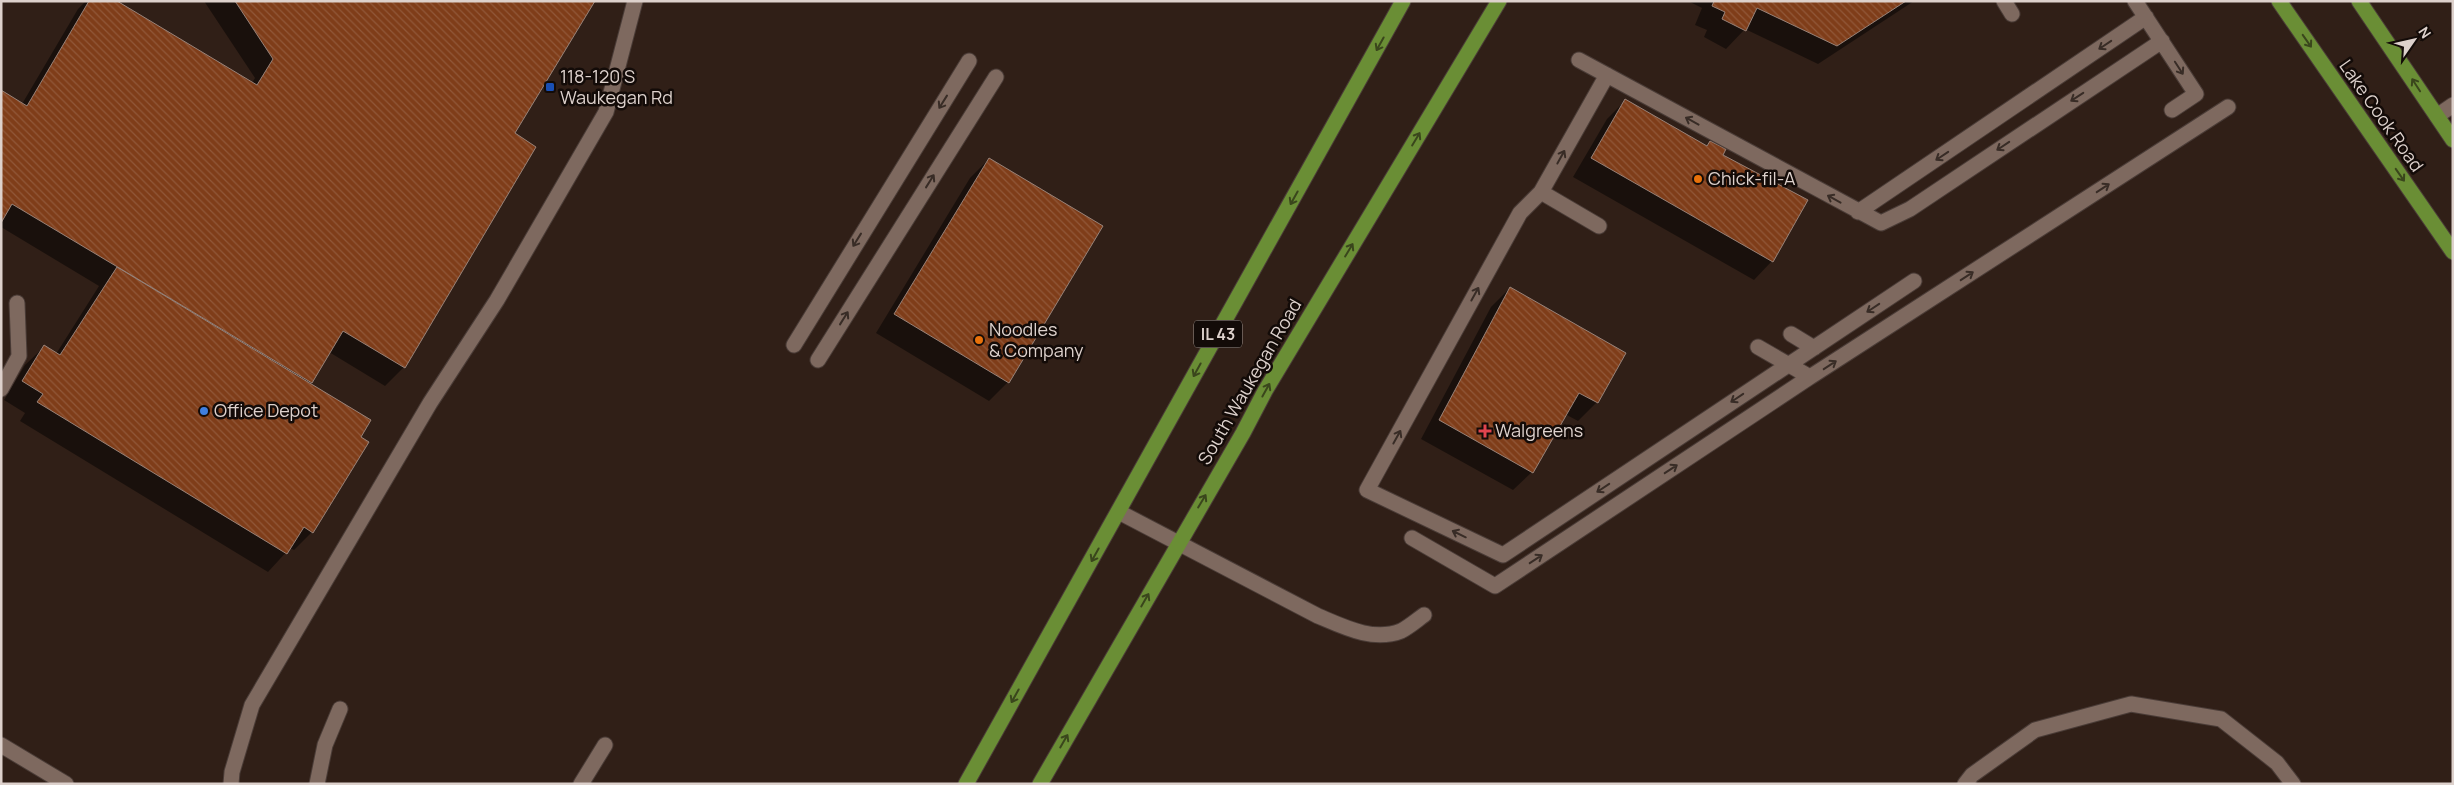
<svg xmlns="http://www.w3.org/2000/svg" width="2454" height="785" viewBox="0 0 2454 785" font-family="Manrope,sans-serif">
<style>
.shadow{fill:#0007}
.building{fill:url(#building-back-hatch);stroke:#988278}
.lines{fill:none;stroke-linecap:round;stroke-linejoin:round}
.minor-casing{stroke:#4a3c37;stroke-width:17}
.major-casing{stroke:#4a3c37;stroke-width:17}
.minor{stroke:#7e695f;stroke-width:15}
.major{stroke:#6a8e35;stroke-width:15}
.oneway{stroke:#3a461c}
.oneway2{stroke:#382c26}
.transit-dot{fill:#1a4fb4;stroke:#130b08;stroke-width:2}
.food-dot{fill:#e8710a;stroke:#130b08;stroke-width:2}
.shop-dot{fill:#3f7fe0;stroke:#130b08;stroke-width:2}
.health-dot{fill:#e0444e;stroke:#130b08;stroke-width:2}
.labels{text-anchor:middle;stroke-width:5;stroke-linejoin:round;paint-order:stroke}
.shield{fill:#130b08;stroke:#a09691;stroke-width:1}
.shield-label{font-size:16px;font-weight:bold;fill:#ddd1cc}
.poi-label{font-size:18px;fill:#ddd1cc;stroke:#130b08;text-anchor:start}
.street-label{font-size:18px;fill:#ddd1cc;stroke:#130b08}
</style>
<defs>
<pattern id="building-back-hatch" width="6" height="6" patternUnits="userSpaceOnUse" patternTransform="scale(1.25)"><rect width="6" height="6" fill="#7f3d19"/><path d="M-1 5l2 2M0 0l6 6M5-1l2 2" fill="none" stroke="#915839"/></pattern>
</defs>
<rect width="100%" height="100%" fill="#301f17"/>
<!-- shadow -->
<path class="shadow" d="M86 1H115L252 83 255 78 204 1H593L513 134 404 367 385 386 329 352 310 384 359 438 312 532 294 550 290 548 268 572 20 421 25 413 4 400 25 365 44 347 56 354 99 286 1 227V92L22 104 78 9Z
M1688 1H1914L1818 64 1745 29 1726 49 1704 37 1707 30 1695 25 1702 8Z
M1625 101 1706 146 1710 142 1721 156 1772 261 1754 280 1573 177 1607 119Z
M989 159 1101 227 1008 382 989 401 876 333 970 178Z
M1510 288 1597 402 1578 421 1565 414 1532 472 1513 490 1421 439 1491 307Z"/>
<!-- building -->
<path class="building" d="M89 1H117L257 85 273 59 235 1H595L515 133 536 147 405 368 343 331 312 383 12 204 1 223V90L27 106Z
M1714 1H1906L1837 46 1757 8 1746 31 1722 19 1725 12 1712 6Z
M1625 99 1707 146 1710 141 1726 149 1723 155 1808 200 1773 262 1591 158Z
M989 158 1103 226 1009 383 894 314Z
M117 267 371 420 361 437 369 442 313 533 304 527 287 554 37 402 43 394 22 381 44 345 60 355Z
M1510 287 1626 353 1598 403 1579 393 1533 473 1439 420Z"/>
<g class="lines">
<defs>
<path id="minor" d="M2004 1 2012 14
M2135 1 2196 94 2172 110
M1579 60 1881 223 1910 209 2162 41
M1607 75 1541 192 1520 213 1367 490 1503 555 1914 281
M2437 116 2453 105
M1541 192 1599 226
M1858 212 2146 17
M1791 334 1814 348
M794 345 969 61
M1758 347 1810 377 2228 107
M818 360 996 77
M1 389 19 356 17 303
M1119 512 1318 616C1344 627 1373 642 1401 631 1409 627 1417 620 1424 615
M1412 538 1495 586 1810 377
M1 745 66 784
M231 784 232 772 252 705 430 403 497 300 606 112 635 1
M317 784 325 745 340 709
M581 784 605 745
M1965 784 1972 775 2035 730 2131 704 2221 719 2277 763 2293 784"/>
<path id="major" d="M2279 1 2453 252
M2359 1 2453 140
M966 784 1403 1
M1040 784 1243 433 1265 391 1499 1"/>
</defs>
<!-- minor casing -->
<use href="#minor" class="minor-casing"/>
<!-- major casing -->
<use href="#major" class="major-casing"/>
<!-- minor -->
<use href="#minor" class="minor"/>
<!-- major -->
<use href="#major" class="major"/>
</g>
<!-- one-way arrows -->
<defs><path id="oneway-shaft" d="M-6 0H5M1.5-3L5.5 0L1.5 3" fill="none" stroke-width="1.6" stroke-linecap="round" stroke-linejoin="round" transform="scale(1.25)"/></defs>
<g class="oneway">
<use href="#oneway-shaft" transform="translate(2307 41) rotate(55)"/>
<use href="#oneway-shaft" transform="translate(1380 44) rotate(119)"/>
<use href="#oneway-shaft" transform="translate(2416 85) rotate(-123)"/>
<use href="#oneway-shaft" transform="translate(1416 139) rotate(-59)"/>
<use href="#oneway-shaft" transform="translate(2400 175) rotate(55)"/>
<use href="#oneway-shaft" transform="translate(1294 198) rotate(119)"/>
<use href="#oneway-shaft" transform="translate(1349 250) rotate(-59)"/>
<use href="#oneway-shaft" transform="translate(1197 370) rotate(119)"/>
<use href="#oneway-shaft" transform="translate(1266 390) rotate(-61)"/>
<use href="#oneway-shaft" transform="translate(1202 501) rotate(-59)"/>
<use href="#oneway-shaft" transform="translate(1095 555) rotate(119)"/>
<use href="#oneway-shaft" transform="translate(1145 600) rotate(-60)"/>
<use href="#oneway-shaft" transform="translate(1015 696) rotate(119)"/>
<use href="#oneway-shaft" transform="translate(1064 741) rotate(-60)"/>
</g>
<g class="oneway2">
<use href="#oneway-shaft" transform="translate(2105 45) rotate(146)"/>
<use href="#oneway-shaft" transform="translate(2179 68) rotate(57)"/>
<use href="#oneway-shaft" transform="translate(2077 97) rotate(147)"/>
<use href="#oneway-shaft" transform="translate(943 102) rotate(122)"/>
<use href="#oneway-shaft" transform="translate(1692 121) rotate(-151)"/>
<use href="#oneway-shaft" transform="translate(2003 146) rotate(146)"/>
<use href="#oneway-shaft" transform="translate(1942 156) rotate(146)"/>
<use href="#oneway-shaft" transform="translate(1561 157) rotate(-61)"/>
<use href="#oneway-shaft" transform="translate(930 181) rotate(-58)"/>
<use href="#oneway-shaft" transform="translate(2103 188) rotate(-33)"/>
<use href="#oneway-shaft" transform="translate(1834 199) rotate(-151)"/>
<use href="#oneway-shaft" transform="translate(857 240) rotate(122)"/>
<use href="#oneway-shaft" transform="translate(1967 276) rotate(-33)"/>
<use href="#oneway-shaft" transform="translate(1475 294) rotate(-61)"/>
<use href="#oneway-shaft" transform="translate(1873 308) rotate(146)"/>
<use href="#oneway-shaft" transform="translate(844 318) rotate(-58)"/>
<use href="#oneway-shaft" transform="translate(1830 365) rotate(-33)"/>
<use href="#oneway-shaft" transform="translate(1737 398) rotate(146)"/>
<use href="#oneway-shaft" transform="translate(1397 437) rotate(-61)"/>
<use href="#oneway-shaft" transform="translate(1671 469) rotate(-33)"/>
<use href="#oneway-shaft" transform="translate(1603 488) rotate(146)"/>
<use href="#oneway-shaft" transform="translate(1459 534) rotate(-154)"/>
<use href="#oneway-shaft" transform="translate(1536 559) rotate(-33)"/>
</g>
<!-- markers -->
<rect class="transit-dot" x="545" y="82" width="10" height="10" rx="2.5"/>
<g class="food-dot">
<circle cx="1698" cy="179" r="5"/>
<circle cx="979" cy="340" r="5"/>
</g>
<circle class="shop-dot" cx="204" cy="411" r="5"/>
<path class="health-dot" d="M1482.5 423.5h5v5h5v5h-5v5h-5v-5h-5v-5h5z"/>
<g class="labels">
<!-- shield labels -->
<rect class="shield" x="1194" y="320.5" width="48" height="27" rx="4"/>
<g class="shield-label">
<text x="1218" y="340">IL 43</text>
</g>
<!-- poi labels -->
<g class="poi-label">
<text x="560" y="83">118-120 S<tspan x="560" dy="21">Waukegan Rd</tspan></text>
<text x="1708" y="185">Chick-fil-A</text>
<text x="989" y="336">Noodles<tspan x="989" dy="21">&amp; Company</tspan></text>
<text x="214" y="417">Office Depot</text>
<text x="1495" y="437">Walgreens</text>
</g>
<!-- street labels -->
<g class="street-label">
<text transform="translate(2381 116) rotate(55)" y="6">Lake Cook Road</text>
<text transform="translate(1250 382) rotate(-60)" y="6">South Waukegan Road</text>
</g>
</g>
<!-- border -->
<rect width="2454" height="785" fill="none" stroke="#ddd1cc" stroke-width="5"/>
<!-- north arrow -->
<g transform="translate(2414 40) rotate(56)" stroke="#130b08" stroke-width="4" paint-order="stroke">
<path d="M0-4L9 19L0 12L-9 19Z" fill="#ddd1cc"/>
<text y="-8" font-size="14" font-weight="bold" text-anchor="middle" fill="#ddd1cc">N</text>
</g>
</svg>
